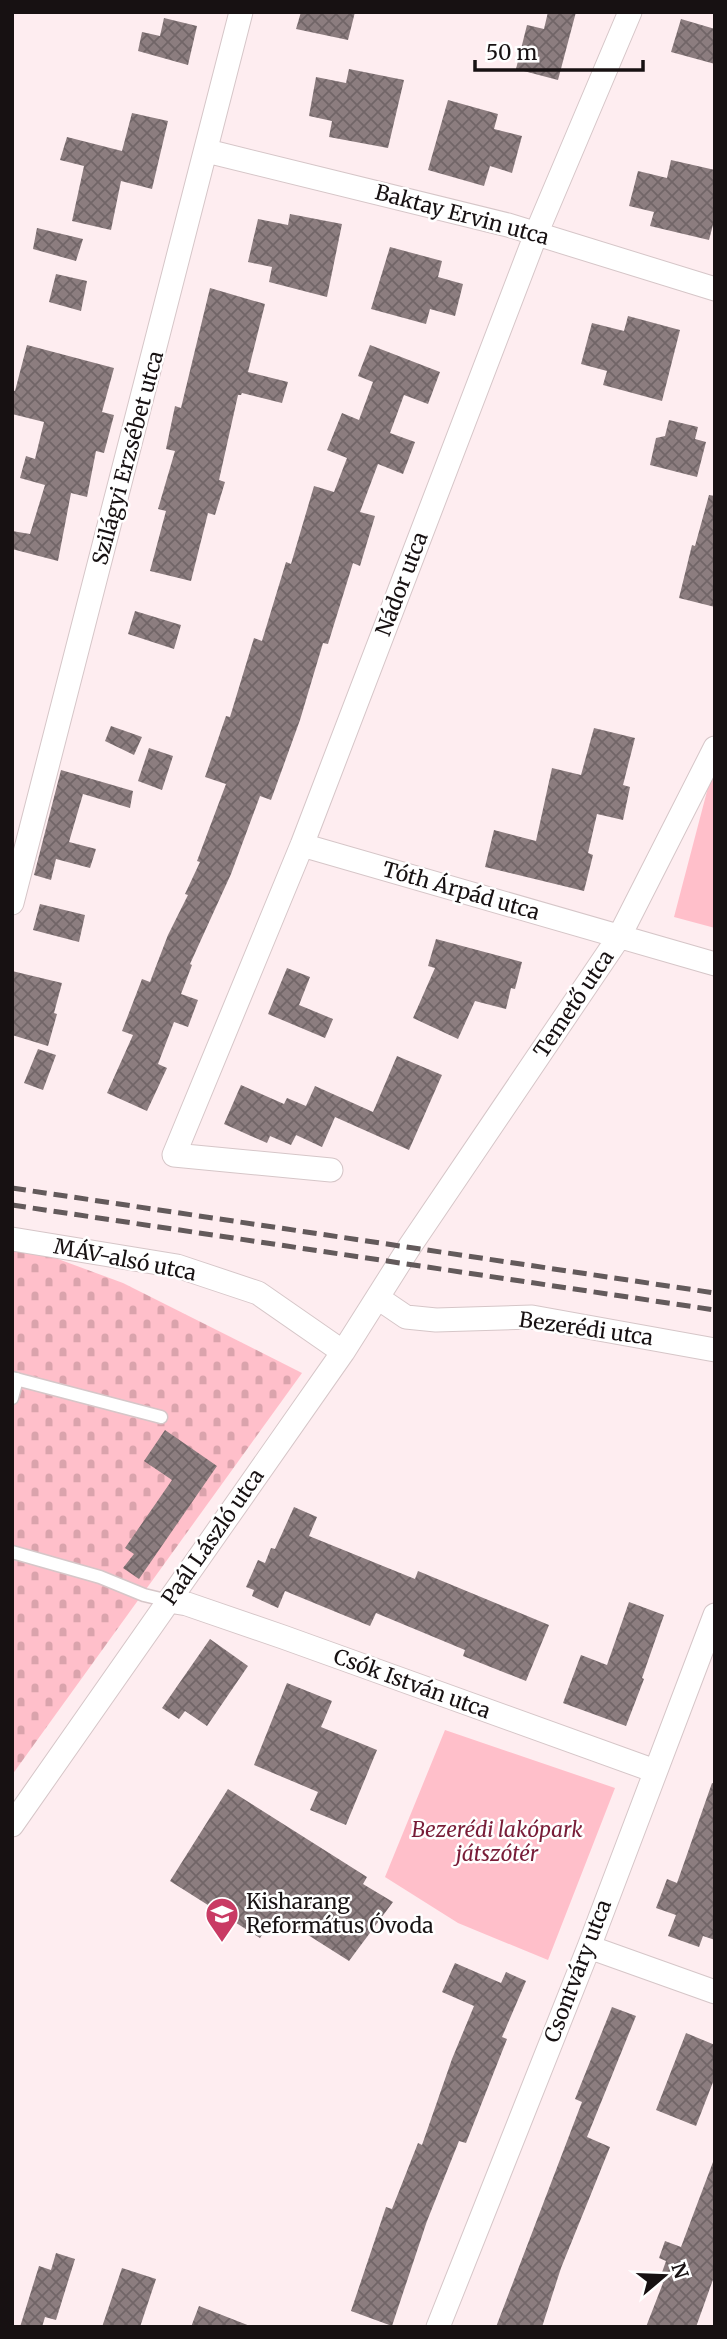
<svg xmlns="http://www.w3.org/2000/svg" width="727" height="2339" viewBox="0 0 727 2339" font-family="Merriweather,serif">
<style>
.cemetery{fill:url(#cemetery-stones)}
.green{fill:#ffbfca}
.building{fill:url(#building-cross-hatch)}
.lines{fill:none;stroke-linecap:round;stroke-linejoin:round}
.service-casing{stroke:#d6c6c8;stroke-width:15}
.minor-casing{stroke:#d6c6c8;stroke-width:25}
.service{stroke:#fff;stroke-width:12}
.minor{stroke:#fff;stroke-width:23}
.rail{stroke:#635a5b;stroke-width:5;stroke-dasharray:14 7;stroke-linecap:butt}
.labels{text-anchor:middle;stroke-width:5;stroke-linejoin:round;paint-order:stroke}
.street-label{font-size:21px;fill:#171112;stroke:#fff}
.park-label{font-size:21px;font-style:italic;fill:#781d38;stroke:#fff}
.poi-label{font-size:21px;fill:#171112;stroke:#fff;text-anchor:start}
</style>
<defs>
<pattern id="cemetery-stones" width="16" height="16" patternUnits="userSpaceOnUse" patternTransform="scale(1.75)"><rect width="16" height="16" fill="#ffbfca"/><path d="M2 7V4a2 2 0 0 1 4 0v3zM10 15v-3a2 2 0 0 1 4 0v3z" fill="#daa3ac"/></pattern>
<pattern id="building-cross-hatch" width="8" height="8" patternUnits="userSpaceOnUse" patternTransform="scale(1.75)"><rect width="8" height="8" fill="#8c7d7f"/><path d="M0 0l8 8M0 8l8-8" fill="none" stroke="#716567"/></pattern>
</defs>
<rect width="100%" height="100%" fill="#feedf0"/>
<!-- cemetery -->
<path class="cemetery" d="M12 1242 123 1283 302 1373 12 1775Z"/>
<!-- green -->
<path class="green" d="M711 776 715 777V928L674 917Z
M445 1730 615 1788 548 1960 458 1923 385 1877Z"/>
<!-- building -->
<path class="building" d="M301 12H355L348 40 296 29Z
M548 12H576L558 80 516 69 527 25 544 29Z
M164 18 197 26 188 65 138 51 142 32 160 36Z
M681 19 715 29V64L671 52Z
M349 69 404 80 388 148 329 137 332 121 309 116 316 77 346 83Z
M448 100 498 114 494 129 522 136 512 173 490 166 484 186 428 170Z
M132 113 168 121 152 189 121 181 111 230 72 221 84 166 60 160 67 137 122 151Z
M671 160 715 170V217L709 240 650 226 654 212 629 206 638 171 667 178Z
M290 214 342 224 327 297 269 282 272 267 248 262 258 219 288 225Z
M37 228 83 239 76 261 33 249Z
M390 247 442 261 438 277 463 284 455 316 430 309 426 324 371 309Z
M56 274 87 281 81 311 49 302Z
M210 288 265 304 248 372 288 382 282 403 242 393 241 395H238L219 480 225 482 215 515 208 513 191 581 150 571 166 511 158 509 175 451 166 449 175 406 181 408Z
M628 316 680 330 662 401 603 385 607 371 581 364 592 323 624 331Z
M27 345 114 368 102 412 114 415 104 453 96 451 87 497 71 493 58 561 12 549V531L30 534 45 485 20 478 26 456 35 459 44 422 12 414V390L15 391Z
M370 345 440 372 428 404 404 395 390 433 415 442 403 474 378 464 360 512 375 516 360 566 353 563 328 644 323 643 300 720 271 800 260 796 231 874 190 964 192 965 181 994 198 1000 188 1027 174 1022 158 1064 167 1068 147 1111 107 1093 133 1035 122 1031 142 979 150 982 168 935 188 895 185 894 200 862 197 861 226 784 205 777 226 716 230 717 254 638 262 641 286 562 291 564 314 486 334 492 347 458 327 450 342 413 359 420 373 382 358 376Z
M669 420 698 427 695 439 706 442 697 477 650 465 656 438 665 436Z
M709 495 715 496V607L679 598 692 545 695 546Z
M135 611 181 625 174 649 128 634Z
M111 726 142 737 134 755 105 741Z
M594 728 635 738 623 785 630 787 623 820 597 814 588 853 593 855 584 891 485 867 494 830 536 841 552 768 581 775Z
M149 748 173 756 162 790 138 781Z
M61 770 133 791 130 808 83 794 69 842 96 849 90 868 56 859 51 880 34 875Z
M40 904 85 915 79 942 33 930Z
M436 939 522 962 515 989 511 988 506 1009 475 1001 458 1039 413 1018 435 968 428 966Z
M287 968 310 977 299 1005 333 1019 325 1038 268 1014Z
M12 971 62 983 54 1013 57 1014 48 1046 12 1035Z
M38 1049 56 1055 43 1090 24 1083Z
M397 1056 442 1075 409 1150 335 1117 322 1147 296 1135 291 1145 270 1136 267 1143 224 1124 241 1085 284 1104 287 1098 306 1106 315 1086 373 1112Z
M165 1430 217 1466 139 1579 123 1568 134 1554 125 1548 172 1480 144 1461Z
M294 1507 317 1517 309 1536 415 1579 418 1571 549 1625 526 1681 463 1656 465 1650 376 1613 370 1626 285 1591 278 1608 252 1596 254 1590 246 1587 258 1560 265 1563 271 1548 275 1549Z
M629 1602 664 1615 642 1678 644 1679 626 1726 563 1703 581 1655 607 1665Z
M210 1639 248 1666 207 1726 185 1711 179 1719 162 1708Z
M287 1683 332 1701 321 1727 377 1750 346 1825 310 1810 318 1792 254 1765Z
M712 1783 715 1784V1940L703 1936 699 1947 668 1936 676 1915 656 1908 667 1879 677 1883Z
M228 1789 367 1877 363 1884 393 1902 349 1961 275 1914 260 1938 170 1881Z
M455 1963 501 1983 506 1972 526 1981 502 2037 507 2039 466 2143 459 2141 427 2221 392 2326 351 2311 386 2207 392 2209 418 2143 422 2145 452 2059 474 2006 442 1992Z
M612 2007 636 2016 587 2137 610 2147 561 2268 542 2327H496L582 2102 575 2099Z
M686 2033 715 2045V2077L696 2126 656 2110Z
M713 2162 715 2274 696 2327H646L663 2283 659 2281 666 2261 659 2258 665 2241 681 2247Z
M56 2253 75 2259 56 2320 45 2317 42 2327H20L39 2266 51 2270Z
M122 2268 156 2279 140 2327H102Z
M199 2306 250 2326V2327H191Z"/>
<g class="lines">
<defs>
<path id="service" d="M12 1378 161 1417
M12 1398 17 1379
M12 1552 100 1577 144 1595 169 1601"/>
<path id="minor" d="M207 151 508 225 715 289
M302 845 715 964
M12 903 241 12
M331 1170 174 1155 302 845 536 234 630 12
M12 1239 177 1266 258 1293 343 1352
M378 1298 406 1317 436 1320 532 1317 715 1350
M169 1601 187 1604 283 1637 655 1771
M12 1825 343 1352 410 1246 619 937 715 748
M589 1947 715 1992
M438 2327 589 1947 715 1615"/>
</defs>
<!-- service casing -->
<use href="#service" class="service-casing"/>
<!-- minor casing -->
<use href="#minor" class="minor-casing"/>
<!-- service -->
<use href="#service" class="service"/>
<!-- minor -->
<use href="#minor" class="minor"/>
<!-- rail -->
<path class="rail" d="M12 1188 715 1293
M12 1205 715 1310"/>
</g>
<!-- icons -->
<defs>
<symbol id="school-pin" viewBox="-11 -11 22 30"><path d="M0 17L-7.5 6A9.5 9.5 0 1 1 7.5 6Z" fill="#c93b64" stroke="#fff"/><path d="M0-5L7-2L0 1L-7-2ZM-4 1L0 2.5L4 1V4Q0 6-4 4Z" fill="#fff"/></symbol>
</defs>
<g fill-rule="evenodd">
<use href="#school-pin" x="203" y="1895" width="38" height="52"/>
</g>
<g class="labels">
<!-- street labels -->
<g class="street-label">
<text transform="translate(462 215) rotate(15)" y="7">Baktay Ervin utca</text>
<text transform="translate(128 458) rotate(-75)" y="7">Szilágyi Erzsébet utca</text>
<text transform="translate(402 584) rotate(-69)" y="7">Nádor utca</text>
<text transform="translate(461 891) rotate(16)" y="7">Tóth Árpád utca</text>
<text transform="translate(574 1004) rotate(-56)" y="7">Temető utca</text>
<text transform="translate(125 1260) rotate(11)" y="7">MÁV-alsó utca</text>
<text transform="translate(586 1329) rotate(8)" y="7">Bezerédi utca</text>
<text transform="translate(213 1537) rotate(-55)" y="7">Paál László utca</text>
<text transform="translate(412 1684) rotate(20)" y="7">Csók István utca</text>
<text transform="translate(578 1971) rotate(-69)" y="7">Csontváry utca</text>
</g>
<!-- park labels -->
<g class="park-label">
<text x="497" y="1837">Bezerédi lakópark<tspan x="497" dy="24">játszótér</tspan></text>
</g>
<!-- poi labels -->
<g class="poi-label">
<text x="246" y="1909">Kisharang<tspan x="246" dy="24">Református Óvoda</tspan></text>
</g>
</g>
<!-- border -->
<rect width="727" height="2339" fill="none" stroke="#171112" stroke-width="28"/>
<!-- north arrow -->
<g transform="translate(664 2276) rotate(71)" stroke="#ffffff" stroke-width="5" paint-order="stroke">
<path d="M0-5L12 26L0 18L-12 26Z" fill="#171112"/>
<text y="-10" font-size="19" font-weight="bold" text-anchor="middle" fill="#171112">N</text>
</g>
<!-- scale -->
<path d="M475 60v10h168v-10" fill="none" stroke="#171112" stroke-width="3.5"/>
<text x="486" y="60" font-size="21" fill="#171112" stroke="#ffffff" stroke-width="5" paint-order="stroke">50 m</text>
</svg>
